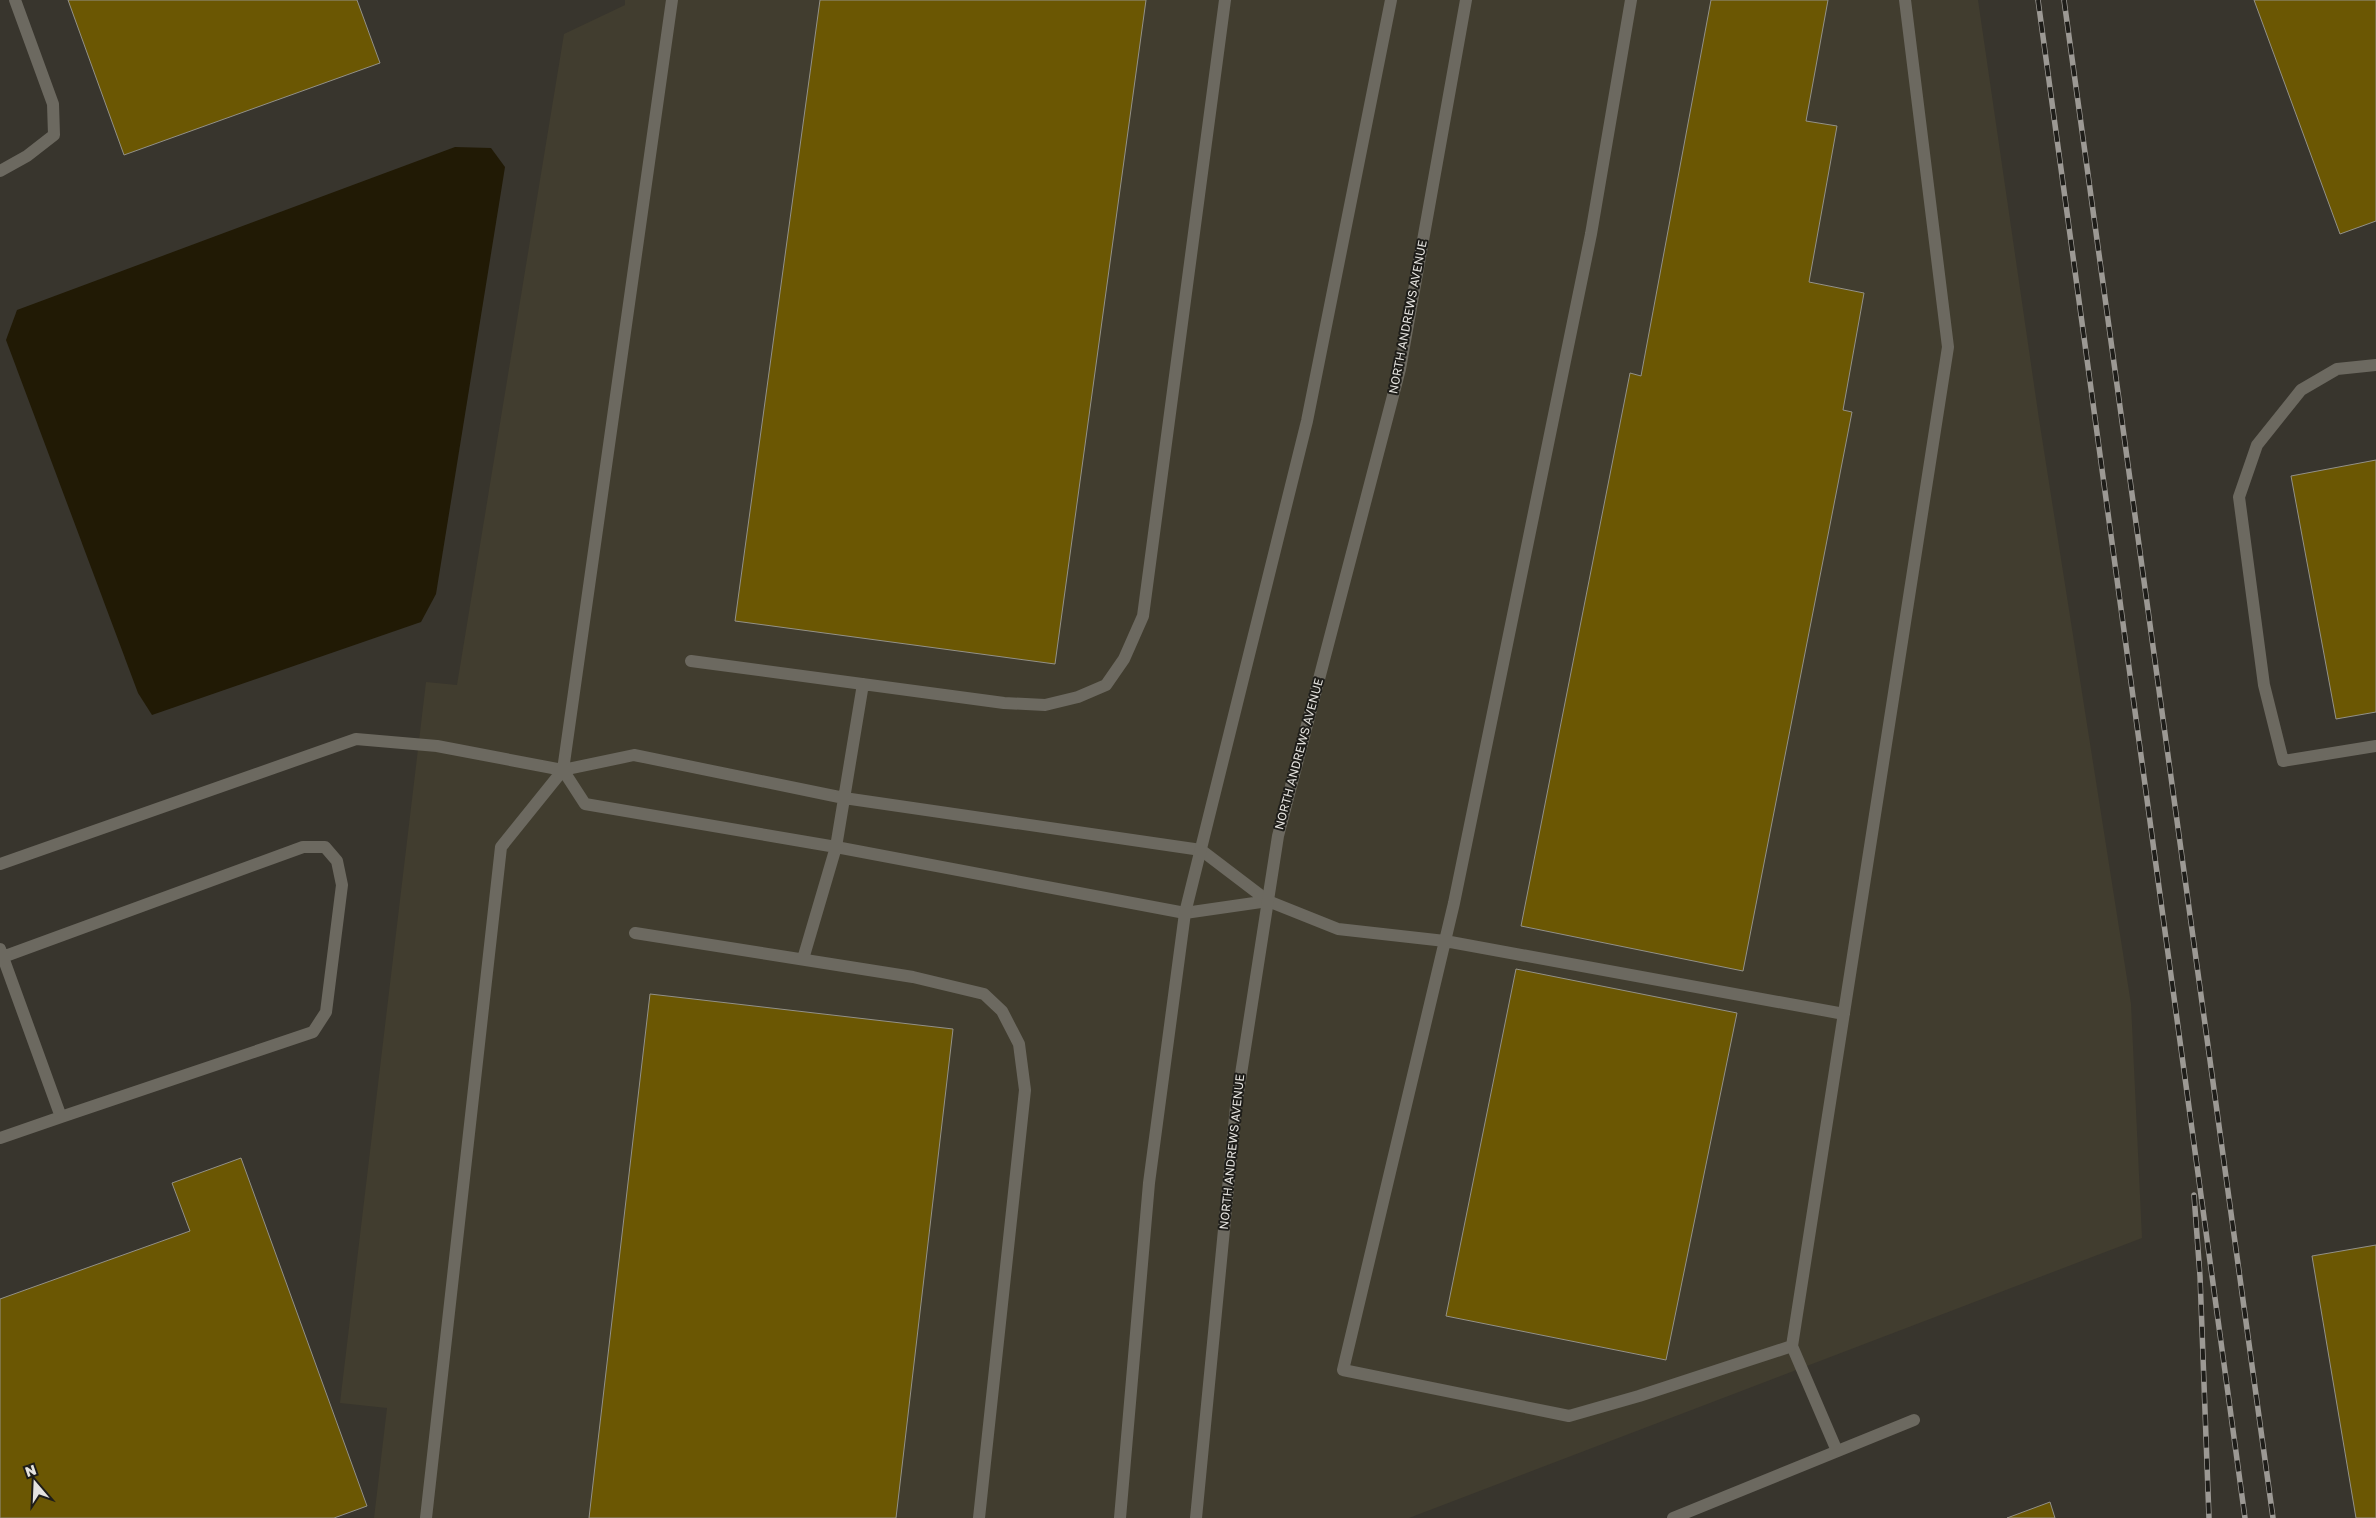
<svg xmlns="http://www.w3.org/2000/svg" width="2376" height="1518" viewBox="0 0 2376 1518" font-family="'Golos Text',sans-serif">
<style>
.built{fill:#413d2f}
.water{fill:#211a05}
.building{fill:#6b5703;stroke:#939188}
.lines{fill:none;stroke-linecap:round;stroke-linejoin:round}
.service{stroke:#6c6960;stroke-width:12}
.tertiary{stroke:#6c6960;stroke-width:12}
.rail-casing{stroke:#9c9994;stroke-width:5.5}
.rail{stroke:#1e1d19;stroke-width:4;stroke-dasharray:11;stroke-linecap:butt}
.labels{text-anchor:middle;stroke-width:4;stroke-linejoin:round;paint-order:stroke}
.street-label{font-size:12px;fill:#e5e3df;stroke:#1e1d19}
</style>
<rect width="100%" height="100%" fill="#38352d"/>
<!-- built -->
<path class="built" d="M625 0H1978L2039 419 2131 1004 2142 1238 1409 1518H374L387 1408 340 1403 426 682 457 685 564 34 625 5Z"/>
<!-- water -->
<path class="water" d="M455 147 491 148 505 167 436 594 421 622 152 715 138 693 6 340 17 310Z"/>
<!-- building -->
<path class="building" d="M68 0H357L380 63 124 155Z
M820 0H1146L1055 664 735 621Z
M1711 0H1828L1806 121 1837 126 1809 282 1864 293 1843 410 1852 412 1743 971 1521 926 1630 373 1641 376Z
M2254 0H2376V221L2340 234Z
M2376 460V712L2336 719 2291 476Z
M1516 969 1737 1013 1666 1360 1446 1316Z
M650 994 953 1029 896 1518H589Z
M241 1158 367 1506 334 1518H0V1299L190 1231 172 1183Z
M2376 1245V1518H2356L2312 1256Z
M2050 1502 2055 1518H2007Z"/>
<g class="lines">
<!-- service -->
<path class="service" d="M1631 0 1591 234 1454 903 1343 1370 1569 1416 1639 1396 1792 1346 1948 347 1905 0
M0 171 27 156 54 135 53 104 15 0
M2376 365 2337 369 2301 390 2257 445 2239 497 2264 685 2283 761 2376 746
M691 661 1004 703 1045 705 1078 697 1106 685 1124 659 1143 616 1225 0
M563 770 585 804 836 847 1185 913 1268 901
M0 864 356 739 437 746 563 770 634 755 844 798 1201 850 1268 901 1338 929 1445 941 1844 1014
M635 933 913 977 984 994 1002 1011 1019 1044 1025 1090 979 1518
M0 949 61 1117 0 1138
M0 958 303 847H325L337 861 342 885 326 1012 313 1032 61 1117
M803 959 836 847 863 684
M1792 1346 1837 1451
M426 1518 501 847 563 770 672 0
M1673 1518 1914 1420"/>
<!-- tertiary -->
<path class="tertiary" d="M1120 1518 1149 1183 1185 913 1307 421 1391 0
M1196 1518 1236 1106 1278 836 1400 369 1466 0"/>
<defs>
<path id="rail" d="M2038 0 2245 1518
M2064 0 2273 1518
M2194 1195 2200 1276 2209 1518"/>
</defs>
<!-- rail casing -->
<use href="#rail" class="rail-casing"/>
<!-- rail -->
<use href="#rail" class="rail"/>
</g>
<g class="labels">
<!-- street labels -->
<g class="street-label">
<text transform="translate(1408 317) rotate(-79)" y="4">NORTH ANDREWS AVENUE</text>
<text transform="translate(1299 754) rotate(-75)" y="4">NORTH ANDREWS AVENUE</text>
<text transform="translate(1232 1152) rotate(-84)" y="4">NORTH ANDREWS AVENUE</text>
</g>
</g>
<!-- north arrow -->
<g transform="translate(35 1483) rotate(341)" stroke="#1e1d19" stroke-width="4" paint-order="stroke">
<path d="M0-4L9 19L0 12L-9 19Z" fill="#e5e3df"/>
<text y="-8" font-size="14" font-weight="bold" text-anchor="middle" fill="#e5e3df">N</text>
</g>
</svg>
